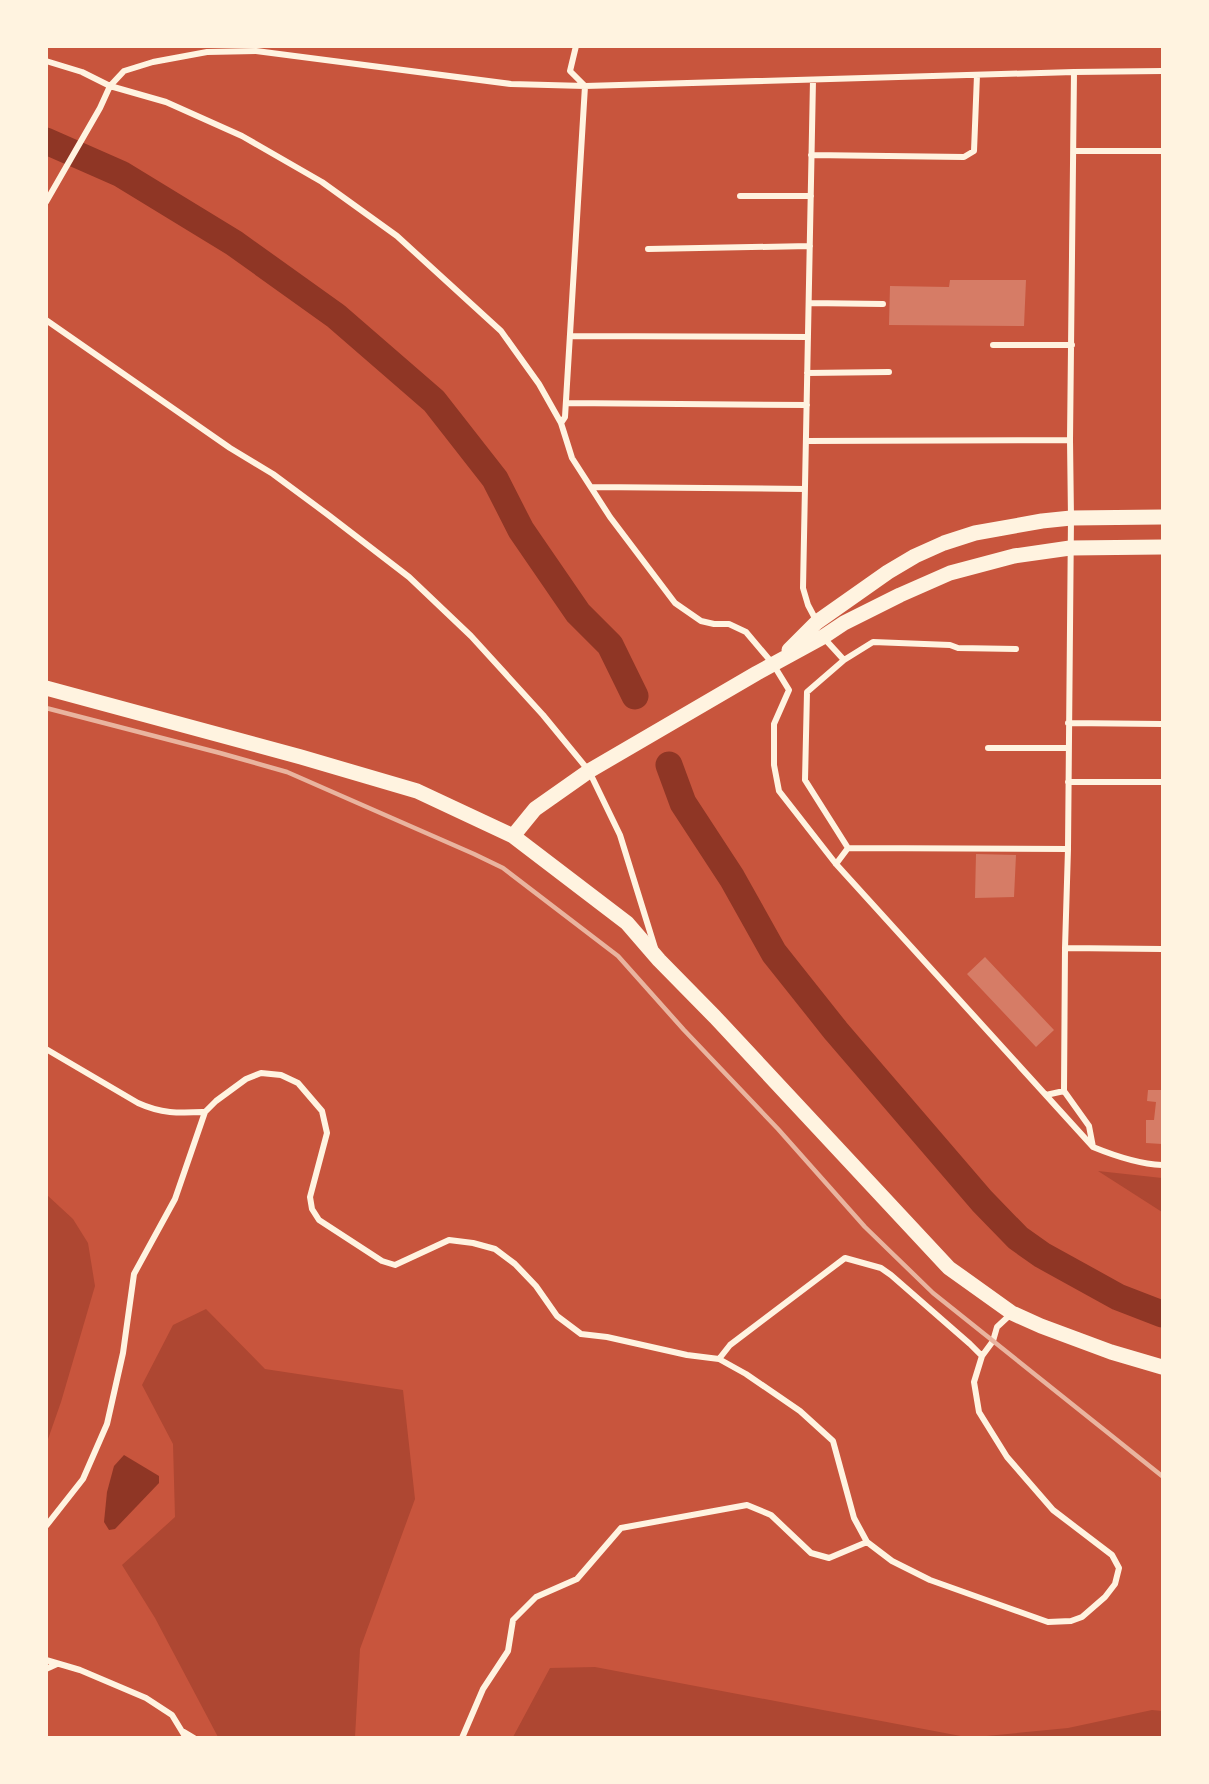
<svg xmlns="http://www.w3.org/2000/svg" width="1209" height="1784" viewBox="0 0 1209 1784" font-family="'Nunito Sans',sans-serif">
<style>
.green{fill:#ae4732}
.water{fill:#8f3625}
.lines{fill:none;stroke-linecap:round;stroke-linejoin:round}
.river{stroke:#8f3625;stroke-width:27}
.building{fill:#d67c66}
.minor{stroke:#fff3e0;stroke-width:6}
.trunk{stroke:#fff3e0;stroke-width:15}
.rail{stroke:#e9b49f;stroke-width:4.5}
</style>
<rect width="100%" height="100%" fill="#c8553d"/>
<!-- green -->
<path class="green" d="M1098 1171 1162 1178V1212Z
M47 1195 73 1219 88 1243 95 1286 61 1402 47 1442Z
M206 1309 265 1369 403 1390 415 1499 360 1649 355 1737H218L155 1618 122 1565 175 1517 173 1444 142 1385 173 1325Z
M595 1667 966 1737H513L550 1668Z
M1152 1710 1162 1711V1737H976L1068 1728Z"/>
<!-- water -->
<path class="water" d="M124 1455 159 1476V1483L115 1529 109 1530 104 1522 107 1492 114 1466Z"/>
<g class="lines">
<!-- river -->
<path class="river" d="M46 141 121 174 234 243 336 316 434 401 495 479 521 530 578 613 610 645 635 696
M669 765 683 803 732 878 774 953 836 1031 982 1201 1018 1238 1042 1255 1118 1297 1162 1314"/>
</g>
<!-- building -->
<path class="building" d="M950 280H1026L1024 326 889 325 890 286 949 287Z
M976 854 1016 855 1014 897 975 898Z
M985 957 1054 1030 1036 1047 967 974Z
M1148 1090H1162V1144L1146 1143V1120H1154L1156 1102 1147 1101Z"/>
<g class="lines">
<!-- minor -->
<path class="minor" d="M46 61 82 72 110 86 166 102 242 136 322 182 397 236 501 331 539 384 561 423 572 458 610 517 675 603 701 621 714 624H729L746 632 773 664 789 690 774 724V765L779 791 836 864 1093 1147C1115 1156 1138 1164 1162 1165
M1074 72 1070 440 1071 518 1068 849 1065 948 1064 1091 1089 1126 1093 1147
M813 80 803 588 808 605 817 622
M1074 151H1162
M811 155 964 157 974 151 977 75
M740 196H811
M46 202 100 108 110 86 124 71 153 62 207 52 256 51 511 84 585 86 1074 72 1162 71
M648 249 810 246
M809 303 883 304
M46 320 230 448 273 474 327 514 409 577 471 636 543 715 589 771 620 835 655 948
M570 336 808 337
M993 345H1072
M807 373 889 372
M566 403 807 405
M561 423 565 417 585 86 570 71 576 46
M806 441 1070 440
M591 487 805 489
M823 637 844 660 807 692 805 780 848 848 1068 849
M844 660 873 642 950 645 958 648 1016 649
M1068 723 1162 724
M988 748H1068
M1068 782H1162
M836 864 848 848
M1065 948 1162 949
M46 1049 138 1103C162 1114 179 1113 205 1112
M1046 1095 1064 1091
M719 1359 730 1345 845 1258 881 1268 891 1275 970 1344 982 1356
M46 1526 83 1479 107 1424 123 1353 134 1274 175 1199 205 1112 216 1101 246 1079 261 1073 281 1075 298 1083 322 1111 327 1133 310 1197 312 1209 319 1220 382 1261 395 1265 449 1240 473 1243 495 1249 515 1264 536 1286 557 1316 581 1334 607 1337 687 1355 719 1359 746 1374 800 1411 833 1441 854 1518 867 1542 892 1561 930 1580 1048 1622 1071 1621 1082 1617 1105 1597 1115 1584 1119 1568 1112 1555 1053 1510 1007 1457 979 1412 974 1382 982 1356 993 1341 997 1327 1011 1314
M46 1660 80 1670 146 1698 172 1715 186 1738
M46 1669 57 1664
M184 1732 194 1738
M462 1738 483 1689 508 1651 513 1620 536 1597 577 1579 621 1528 747 1505 771 1515 811 1553 829 1558 867 1542"/>
<!-- trunk -->
<path class="trunk" d="M789 650 817 622 888 572 915 556 944 543 975 533 1042 521 1071 518 1162 517
M46 688 301 757 417 791 513 836 627 923 659 960 715 1017 949 1268 1012 1313 1041 1326 1111 1352 1162 1367
M513 836 535 809 589 771 757 673 823 637 844 623 900 595 950 573 1014 556 1070 548 1162 547"/>
<!-- rail -->
<path class="rail" d="M46 708 220 753 287 772 474 854 503 868 618 956 684 1030 778 1129 865 1227 933 1293 1162 1476"/>
</g>
<!-- border -->
<rect width="1209" height="1784" fill="none" stroke="#fff3e0" stroke-width="96"/>
</svg>
